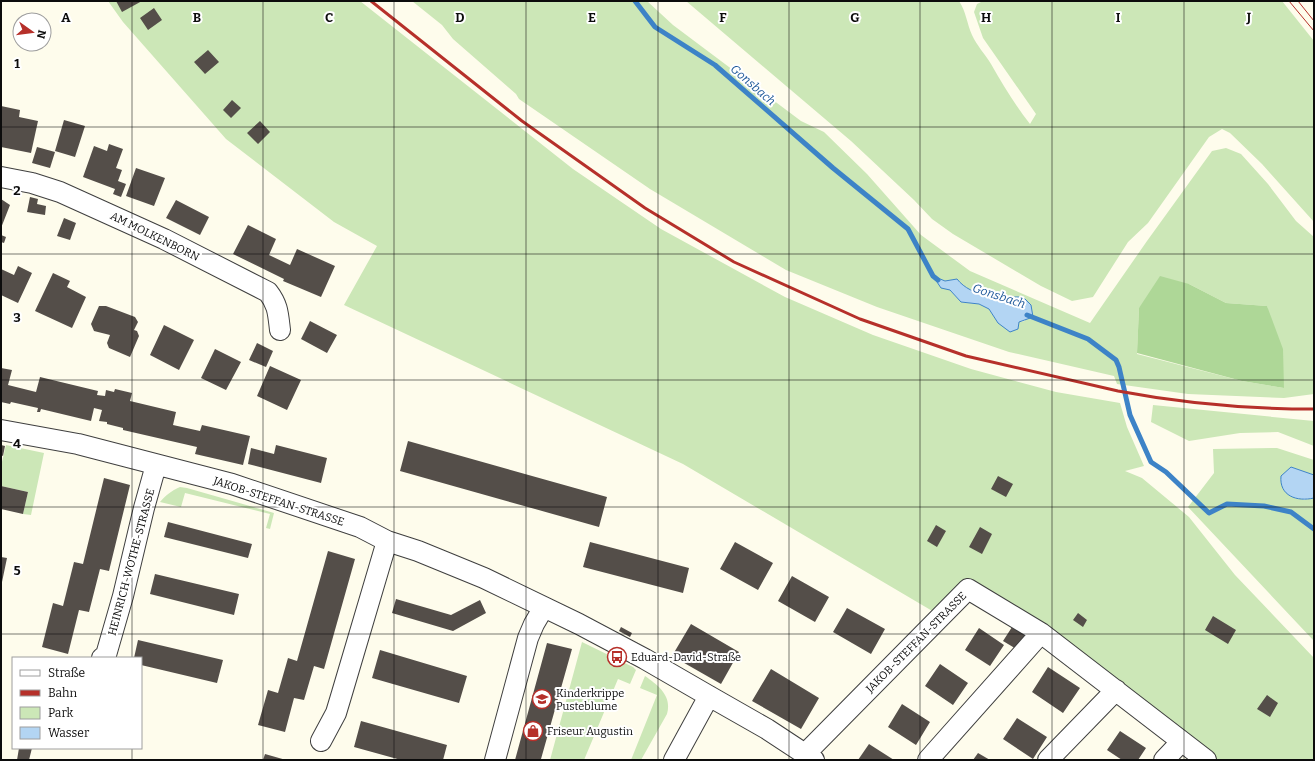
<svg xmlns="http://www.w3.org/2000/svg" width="1315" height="761" viewBox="0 0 1315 761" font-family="Bitter,serif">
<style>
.green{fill:#cce7b7;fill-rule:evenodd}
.forest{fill:#aed797}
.water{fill:#b3d5f3;stroke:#3d83c7}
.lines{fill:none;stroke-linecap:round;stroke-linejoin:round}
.stream{stroke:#3d83c7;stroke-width:5}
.building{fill:#544e49}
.minor-casing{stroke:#3f3f3f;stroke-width:22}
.minor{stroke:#fff;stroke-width:20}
.tram{stroke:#b6302a;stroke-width:1}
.rail{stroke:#b6302a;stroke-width:3}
.grid{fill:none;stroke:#0c0c0c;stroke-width:1;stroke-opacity:0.55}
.labels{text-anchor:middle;stroke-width:4;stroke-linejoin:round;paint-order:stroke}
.street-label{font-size:11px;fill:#0c0c0c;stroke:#fff}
.poi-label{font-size:11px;fill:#0c0c0c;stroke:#fff;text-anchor:start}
.water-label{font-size:12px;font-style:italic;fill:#1b5698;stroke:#fff}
.grid-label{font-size:13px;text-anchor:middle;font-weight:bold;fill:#0c0c0c;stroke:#fff;stroke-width:4;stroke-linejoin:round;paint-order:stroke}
</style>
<rect width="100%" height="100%" fill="#fefcec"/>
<!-- green -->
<path class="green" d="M108 1H360L573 169 661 229 785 297 873 335 971 369 1056 392 1120 403 1127 427 1144 466 1125 471 1142 478 1189 517 1235 575 1314 658V760H1216L1051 632 964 580 934 612 683 464 344 305 377 246 334 222 226 139 123 22Z
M412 1H647L673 25 801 121 824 132 867 174 921 235 970 271 1090 323 1147 241 1212 151 1226 148 1241 154 1268 184 1296 221 1314 237V394L1284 398 1188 394 1117 384 1114 376 1009 352 877 307 786 270 650 189 519 99 516 94 453 39 442 25ZM933 276 945 281 957 279C972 298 1000 297 1023 297L1025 321 1019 322 998 323 989 309 979 304 961 302 950 290ZM1189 284 1226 303 1267 306 1284 388 1242 381 1137 354 1139 308Z
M686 1H959C966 11 967 24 972 35 977 46 985 54 991 64 1003 85 1015 105 1030 124L1036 114 983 38 974 12 977 4 983 1H1282L1314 41V222L1262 164 1230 133 1222 129 1209 137 1148 223 1128 242 1093 297 1072 301 1041 286 953 234 932 219 914 200 851 141Z
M1153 405 1314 421V446L1278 432 1240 433 1189 441 1151 422Z
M6 445 44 453 31 515 23 514 28 492 1 486V466Z
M1277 448 1314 460V475L1291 467 1303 500 1314 498V641L1188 507 1214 473 1213 449Z
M180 487 187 488 274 513 270 529 266 528 270 514 185 493 181 507 160 502C166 495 171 491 180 487Z
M582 642 633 667 636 670 630 684 618 679 584 760H550Z
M645 676C659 686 672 696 667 714L641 760H631L657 695 640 688Z"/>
<!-- forest -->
<path class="forest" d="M1160 276 1189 284 1226 303 1267 306 1283 349 1284 388 1242 381 1137 353 1139 308Z"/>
<!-- water -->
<path class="water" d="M933 276 945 281 957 279C972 298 1000 297 1023 297L1031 305 1033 317 1019 322 1018 329 1010 332 998 323 989 309 979 304 961 302 950 290 941 288Z
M1291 467 1314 475V498C1297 502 1279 496 1281 476Z"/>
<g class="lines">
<!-- stream -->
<path class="stream" d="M635 1 655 27 715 65 833 168 908 229 933 276 938 280
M1027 315 1088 339 1116 360 1119 367 1130 415 1151 462 1166 472 1209 513 1227 504 1264 506 1291 512 1314 529"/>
</g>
<!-- building -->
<path class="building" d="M116 1H142L122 12Z
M154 8 162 20 148 30 140 18Z
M208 50 219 62 205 74 194 62Z
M232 100 241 108 231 118 223 110Z
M1 106 20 110 19 117 38 121 31 153 1 147Z
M64 120 85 126 75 157 55 151Z
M260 121 270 132 258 144 247 133Z
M109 144 123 149 116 168 122 170 118 181 126 184 121 197 113 194 115 189 83 177 94 146 107 151Z
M37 147 55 152 50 168 32 163Z
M136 168 165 178 154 206 126 196Z
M30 197 38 199 37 204 46 206 45 215 27 212Z
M1 199 10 205 1 228Z
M176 200 209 217 200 235 166 218Z
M64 218 76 223 70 240 57 236Z
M248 225 276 239 269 255 290 265 297 249 335 266 321 297 283 281 284 279 233 254Z
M1 235 6 237 4 243 1 242Z
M18 266 32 273 18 303 1 295V269L14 275Z
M53 273 70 281 67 287 86 297 72 328 35 311Z
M99 306H106L135 317 138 322 134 330 137 331 139 336 130 357 109 348 107 343 110 335 94 331 91 324Z
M310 321 337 335 327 353 301 339Z
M164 325 194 340 179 370 150 355Z
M257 343 273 351 266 367 249 360Z
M215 349 241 362 226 390 201 378Z
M270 366 301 380 287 410 257 396Z
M1 368 12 370 8 385 36 392 40 377 98 391 97 395 105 396 106 390 114 392 115 389 132 393 130 401 176 412 173 425 200 431 202 425 250 436 243 465 195 454 197 447 123 430V428L107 424V422L99 421 102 410 94 408 91 421 41 409 40 412H37L38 408 11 402 10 404 1 402Z
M408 441 607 497 599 527 400 471Z
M1 445 5 446 3 456 1 455Z
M276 445 327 458 321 483 248 464 251 448 274 454Z
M998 476 1013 484 1006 497 991 489Z
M104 478 130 485 109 571 100 569 89 612 79 610 68 654 42 647 53 603 63 606 74 562 83 564Z
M1 486 28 492 23 514 1 509Z
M168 522 252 544 248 558 164 537Z
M936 525 946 531 937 547 927 541Z
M980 527 992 534 982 554 969 547Z
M590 542 689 568 683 593 583 567Z
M735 542 773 563 758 590 720 569Z
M328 551 355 559 324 669 314 666 304 700 294 698 285 732 258 725 268 690 278 693 288 658 297 661Z
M1 557 7 558 2 582H1Z
M155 574 239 594 234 615 150 594Z
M792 576 829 597 815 622 778 601Z
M396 599 451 615 480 600 486 613 453 631 392 613Z
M847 608 885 629 871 654 833 632Z
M1078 613 1087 620 1083 627 1073 620Z
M1213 616 1236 630 1228 644 1205 630Z
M691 624 739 652 721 684 672 656Z
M1014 624 1028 634 1018 650 1003 641Z
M621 627 632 633 630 637 619 631Z
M979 628 1004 645 990 666 965 650Z
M138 640 223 660 217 683 141 665V658H134Z
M547 643 572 649 541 759V760H515Z
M380 650 467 676 459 703 372 678Z
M940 664 968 683 953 705 925 686Z
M1048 667 1080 688 1063 713 1032 692Z
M771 669 819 698 801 729 752 701Z
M1267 695 1278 703 1270 717 1257 709Z
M902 704 930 722 916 745 888 727Z
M1017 718 1047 737 1033 759 1003 739Z
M361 721 447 745 443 760H401L354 747Z
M1120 731 1146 748 1138 760H1122L1107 750Z
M869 744 894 760H858Z
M19 748H32L29 760H17Z
M978 753 990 760H973Z
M265 754 286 760H263Z"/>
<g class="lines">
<defs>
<path id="minor" d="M1 177 32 183 60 192 164 239 268 292C278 305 278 313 280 330
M1 430 78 444 232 484 360 527 387 541 418 551 484 578 579 624 645 659 709 696 767 729 814 760
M102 658 106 655 123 596 144 508 156 465
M321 741 336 713 342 693 387 541
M805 754 968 589 1041 633 1206 760
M495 760 528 638 534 624 544 607
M674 760 709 696
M928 760 1041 633
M1048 760 1116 690
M1164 760 1181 742"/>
</defs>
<!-- minor casing -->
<use href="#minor" class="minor-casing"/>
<!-- minor -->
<use href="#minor" class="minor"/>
<!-- tram -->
<path class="tram" d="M1289 1 1314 31
M1298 1 1314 21"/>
<!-- rail -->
<path class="rail" d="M371 1 522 121 645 208 734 262 860 319 966 356 1118 391C1181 403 1249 409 1314 409"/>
</g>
<!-- grid -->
<path class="grid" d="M132 1V658M263 1V760M394 1V760M526 1V760M658 1V760M789 1V760M920 1V760M1052 1V760M1184 1V760M1 127H1314M1 254H1314M1 380H1314M1 507H1314M1 634H1314M132 748V760"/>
<!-- icons -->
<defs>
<symbol id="bus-ring" viewBox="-11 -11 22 22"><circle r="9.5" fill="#fff" stroke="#b6302a" stroke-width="1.5"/><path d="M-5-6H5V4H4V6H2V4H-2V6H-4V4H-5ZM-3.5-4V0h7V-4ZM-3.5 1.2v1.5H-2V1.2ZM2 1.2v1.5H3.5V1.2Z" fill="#b6302a"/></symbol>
<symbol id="school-ring" viewBox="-11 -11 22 22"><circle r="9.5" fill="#fff" stroke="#b6302a" stroke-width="1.5"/><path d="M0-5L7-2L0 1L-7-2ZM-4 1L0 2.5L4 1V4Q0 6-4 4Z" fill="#b6302a"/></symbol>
<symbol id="shop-ring" viewBox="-11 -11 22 22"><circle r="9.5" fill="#fff" stroke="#b6302a" stroke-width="1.5"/><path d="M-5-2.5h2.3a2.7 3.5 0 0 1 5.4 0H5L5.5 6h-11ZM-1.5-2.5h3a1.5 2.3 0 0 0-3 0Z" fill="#b6302a"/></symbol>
</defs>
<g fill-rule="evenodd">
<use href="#bus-ring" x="606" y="646" width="22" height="22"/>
<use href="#school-ring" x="531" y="688" width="22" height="22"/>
<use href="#shop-ring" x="522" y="720" width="22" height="22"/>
</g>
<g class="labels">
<!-- street labels -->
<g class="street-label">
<text transform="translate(155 236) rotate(26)" y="4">AM MOLKENBORN</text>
<text transform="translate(279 501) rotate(18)" y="4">JAKOB-STEFFAN-STRASSE</text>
<text transform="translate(131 562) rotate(-75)" y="4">HEINRICH-WOTHE-STRASSE</text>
<text transform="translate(916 642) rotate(-45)" y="4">JAKOB-STEFFAN-STRASSE</text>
</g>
<!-- poi labels -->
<g class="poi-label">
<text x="631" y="661">Eduard-David-Straße</text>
<text x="556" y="697">Kinderkrippe<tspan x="556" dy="13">Pusteblume</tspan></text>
<text x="547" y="735">Friseur Augustin</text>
</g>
<!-- water labels -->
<g class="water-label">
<text transform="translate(753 85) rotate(41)" y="4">Gonsbach</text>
<text transform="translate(999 296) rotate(18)" y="4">Gonsbach</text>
</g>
</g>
<g class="grid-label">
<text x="66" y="22">A</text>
<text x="197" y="22">B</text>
<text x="329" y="22">C</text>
<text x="460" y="22">D</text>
<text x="592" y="22">E</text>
<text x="723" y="22">F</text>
<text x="855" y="22">G</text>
<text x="986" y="22">H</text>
<text x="1118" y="22">I</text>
<text x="1249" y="22">J</text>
<text x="17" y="68">1</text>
<text x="17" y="195">2</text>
<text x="17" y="322">3</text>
<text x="17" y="448">4</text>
<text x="17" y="575">5</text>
</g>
<!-- border -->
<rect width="1315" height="761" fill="none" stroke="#0c0c0c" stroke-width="4"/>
<!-- legend -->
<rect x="12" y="657" width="130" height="92" fill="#ffffff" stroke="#9e9e9e"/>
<rect x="20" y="670" width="20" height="6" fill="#ffffff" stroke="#9e9e9e"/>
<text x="48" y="677" font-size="12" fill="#0c0c0c">Straße</text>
<rect x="20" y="690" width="20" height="6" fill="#b6302a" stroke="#9e9e9e"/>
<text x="48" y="697" font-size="12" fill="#0c0c0c">Bahn</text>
<rect x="20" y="707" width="20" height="12" fill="#cce7b7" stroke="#9e9e9e"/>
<text x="48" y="717" font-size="12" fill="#0c0c0c">Park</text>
<rect x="20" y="727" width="20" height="12" fill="#b3d5f3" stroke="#9e9e9e"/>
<text x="48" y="737" font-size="12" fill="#0c0c0c">Wasser</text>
<!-- north arrow -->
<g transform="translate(32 32) rotate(104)"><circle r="19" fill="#ffffff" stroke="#9e9e9e"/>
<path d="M0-3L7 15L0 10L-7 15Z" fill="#b6302a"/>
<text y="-6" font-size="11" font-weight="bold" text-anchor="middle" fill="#0c0c0c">N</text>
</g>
</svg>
